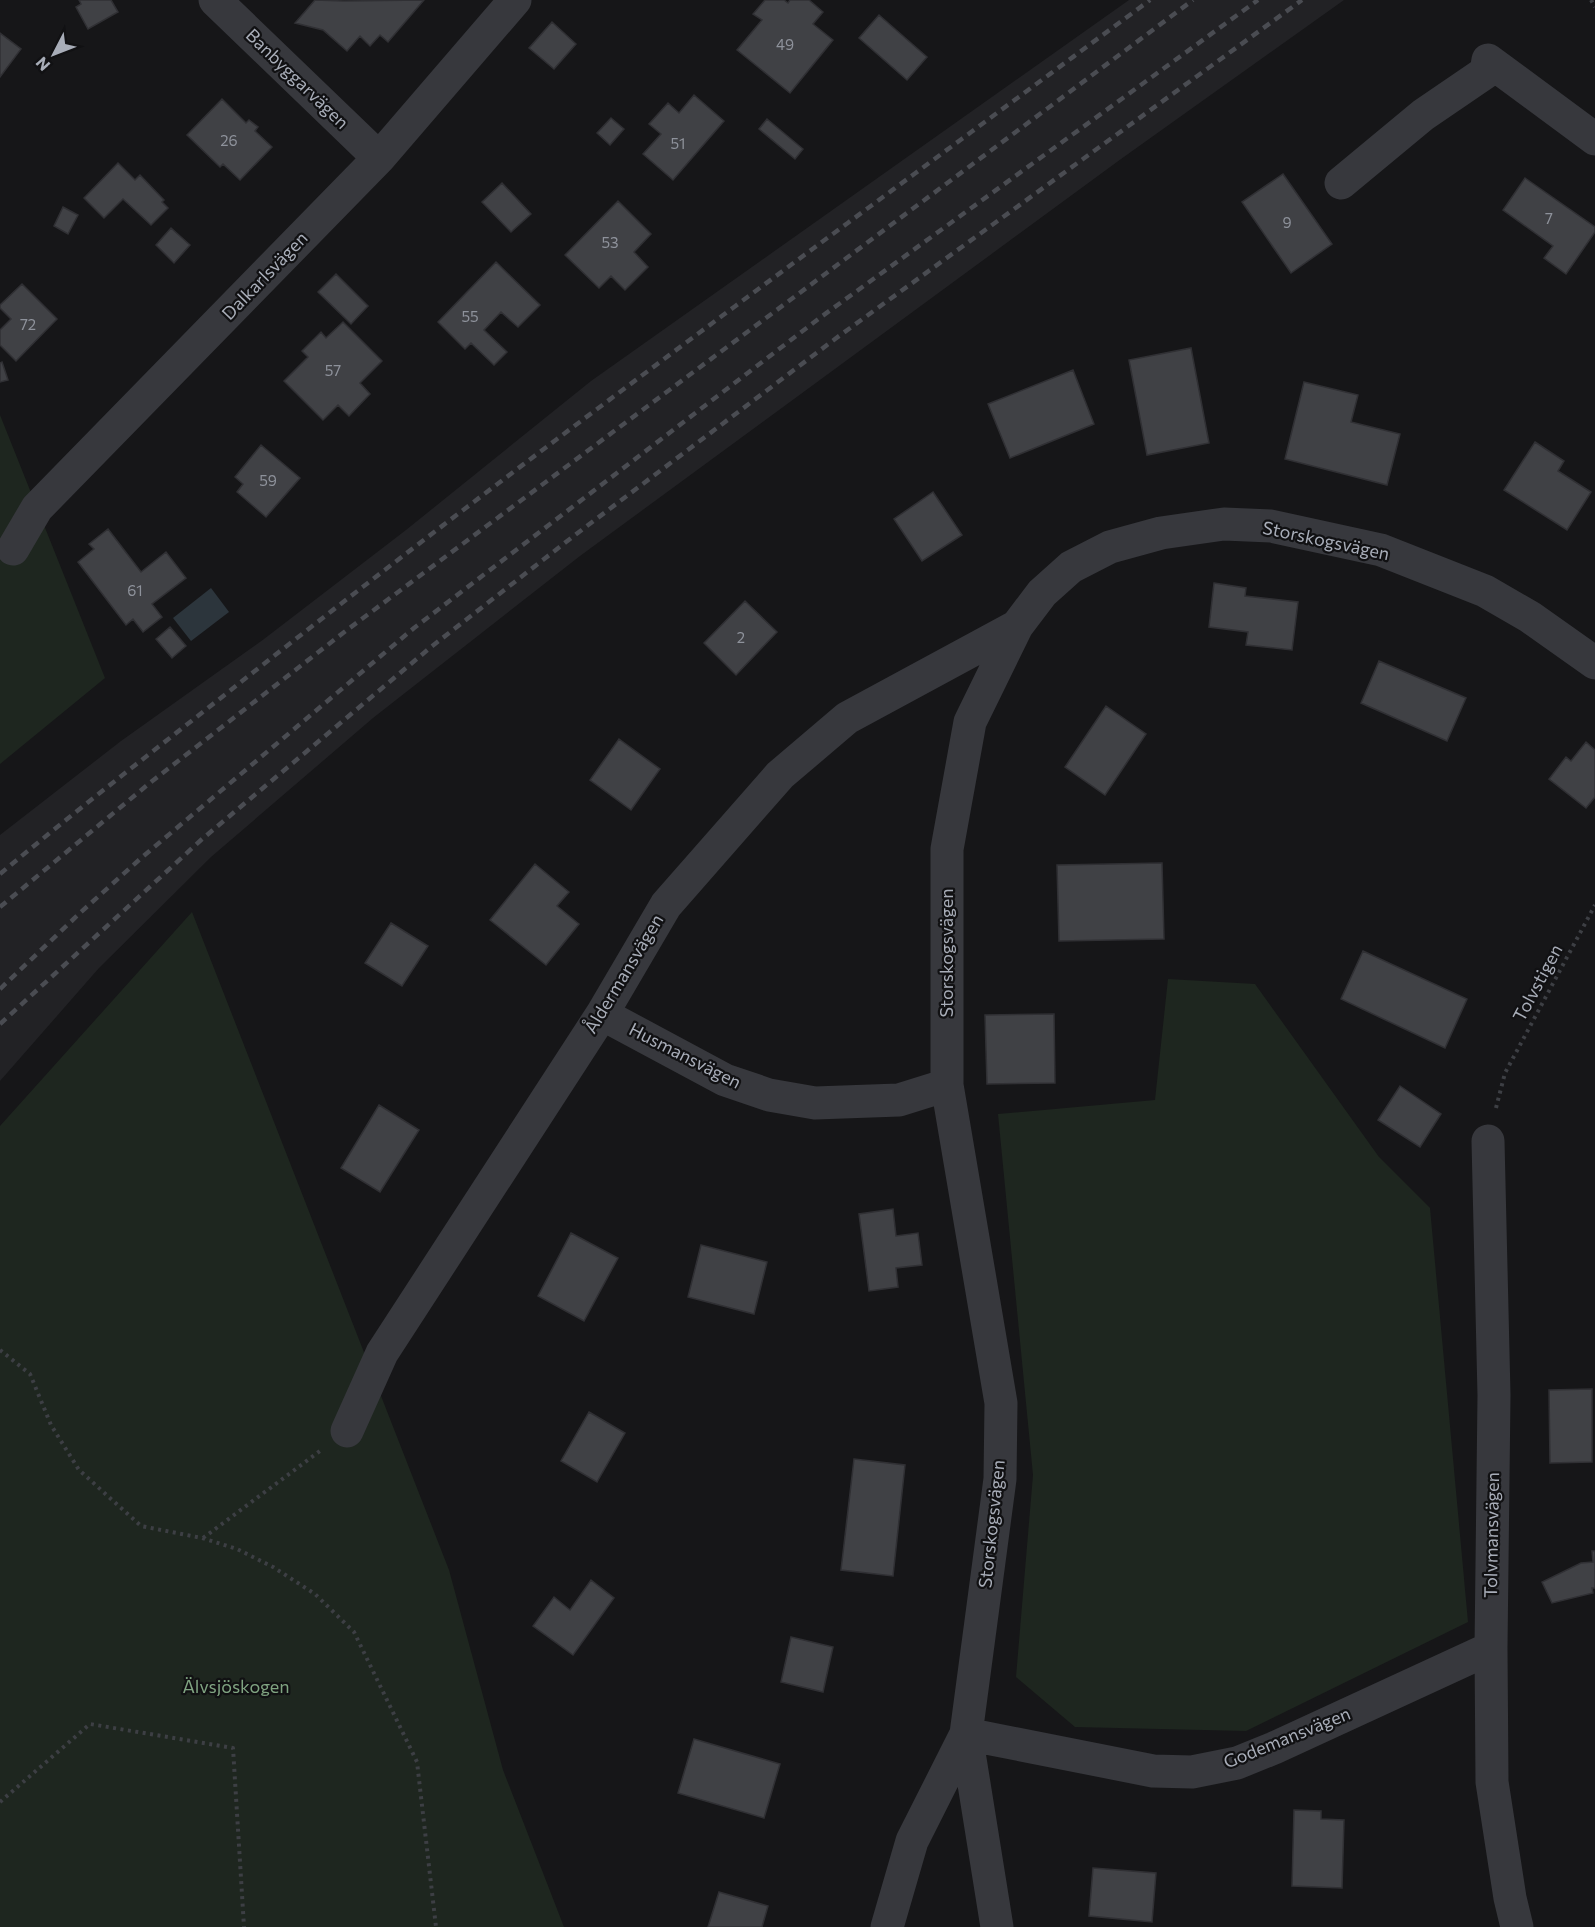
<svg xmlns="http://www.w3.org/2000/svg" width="1595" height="1927" viewBox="0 0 1595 1927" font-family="Commissioner,sans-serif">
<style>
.built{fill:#222225}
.green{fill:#1e261f}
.water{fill:#2c353c}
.building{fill:#404145;stroke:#303034;stroke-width:1.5}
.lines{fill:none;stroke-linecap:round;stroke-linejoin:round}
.path{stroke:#3d3f44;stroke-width:4;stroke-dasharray:3 4.5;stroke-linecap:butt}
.minor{stroke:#37383d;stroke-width:33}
.rail{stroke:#4a4c52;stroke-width:4.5;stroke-dasharray:8 6;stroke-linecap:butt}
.labels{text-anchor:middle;stroke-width:4.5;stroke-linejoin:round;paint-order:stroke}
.number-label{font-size:15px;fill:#8e929b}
.street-label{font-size:18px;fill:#a8adb8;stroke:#111113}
.park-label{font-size:18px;fill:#7fa381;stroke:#111113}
</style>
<rect width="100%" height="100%" fill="#161618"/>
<!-- built -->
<path class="built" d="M1129 0H1344L1121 159 580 556 373 718 211 857 99 968 0 1081V835L121 741 264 639 406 530 591 381Z"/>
<!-- green -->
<path class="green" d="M0 415 105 678 0 764Z
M192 912 449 1570 503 1770 564 1927H0V1126Z
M1168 979 1255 984 1379 1157 1430 1208 1468 1622 1246 1731 1075 1727 1016 1677 1033 1475 998 1114 1155 1100Z"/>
<!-- water -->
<path class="water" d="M211 588 229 612 191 641 173 618Z"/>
<!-- building -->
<path class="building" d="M79 0H111L118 12 88 29 76 7 81 4Z
M315 0 344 1 424 0 388 42 380 35 370 46 360 36 347 51 323 30 295 23Z
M765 0H784L788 3 790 0H809L823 12 813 24 833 40 790 93 737 50 762 20 753 14Z
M879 15 927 57 907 80 859 38Z
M552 22 576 44 554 69 529 48Z
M0 33 21 49 0 77Z
M694 95 724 121 673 180 643 154 661 134 649 124 668 103 679 113Z
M222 99 246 123 249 120 258 127 255 131 272 147 240 180 223 164 220 167 187 135Z
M611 118 624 129 610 145 597 133Z
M767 119 803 149 795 159 759 129Z
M118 163 135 180 140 175 164 200 162 202 168 208 151 225 123 199 104 218 84 198Z
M1283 174 1332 244 1291 273 1242 202Z
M1525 178 1595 227V232L1566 274 1544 258 1553 246 1503 210Z
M502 183 531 214 511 232 482 202Z
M618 201 651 234 634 252 648 267 625 290 611 276 599 288 565 255Z
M63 207 78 215 68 234 54 226Z
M171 228 190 245 174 263 156 245Z
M496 262 540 305 518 327 501 312 484 330 507 352 494 365 471 343 465 349 438 322Z
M336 274 368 306 351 324 318 292Z
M22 284 57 319 16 361 0 345V330L11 319 0 308V305Z
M343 322 382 361 360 383 370 394 349 416 338 405 323 420 284 381 308 357 302 351 321 332 326 338Z
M1191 348 1209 443 1147 455 1129 360Z
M2 362 8 380 0 382V363Z
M1073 370 1094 424 1010 458 988 404Z
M1304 382 1358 395 1351 422 1400 434 1387 485 1285 459Z
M1535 442 1564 461 1558 471 1591 492 1567 530 1504 490Z
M261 445 300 478 266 517 237 492 243 484 235 477Z
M933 492 962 535 922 561 894 519Z
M108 529 141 572 166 552 186 578 152 604 162 617 143 632 133 619 126 625 78 562 94 549 89 544Z
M1214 583 1246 588 1245 596 1298 602 1292 650 1246 645 1248 632 1209 627Z
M745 601 777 632 736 675 704 643Z
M170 627 186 646 172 658 156 639Z
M1379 661 1466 698 1447 741 1361 703Z
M1106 706 1146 734 1105 795 1065 767Z
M619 739 660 769 631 810 590 780Z
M1586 742 1595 750V797L1586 808 1549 779 1566 757 1571 761Z
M1162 863 1164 939 1059 941 1057 865Z
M535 864 569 892 557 906 579 924 546 965 490 920Z
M391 923 428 946 402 986 365 963Z
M1363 951 1467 999 1445 1048 1341 999Z
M1054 1014 1055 1083 987 1084 985 1015Z
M1400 1086 1441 1114 1420 1147 1378 1120Z
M379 1105 419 1130 380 1192 341 1168Z
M893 1209 896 1236 918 1233 922 1265 896 1268 898 1287 869 1291 859 1214Z
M571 1233 618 1258 584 1321 538 1296Z
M701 1245 767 1262 754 1314 688 1297Z
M1592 1389V1462L1550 1463 1549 1390Z
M589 1412 625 1433 597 1482 561 1461Z
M854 1459 905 1465 893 1576 841 1570Z
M1592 1551H1595V1588H1592L1593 1593 1552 1603 1542 1582 1581 1563 1593 1562Z
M591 1580 614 1598 573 1655 533 1626 554 1597 570 1610Z
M791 1637 833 1647 823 1692 781 1682Z
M694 1739 780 1764 764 1818 678 1793Z
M1294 1810 1321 1811V1819L1344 1820 1342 1888 1292 1886Z
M1093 1868 1156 1873 1152 1922 1089 1916Z
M719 1892 768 1906 762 1927H708Z"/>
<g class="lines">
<!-- path -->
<path class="path" d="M1591 0 1595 7
M1496 1108 1505 1073 1595 905
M0 1350 30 1374 51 1425 79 1470 141 1526 202 1538 237 1549 273 1567 315 1594 354 1632 417 1762 436 1927
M203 1538 320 1451
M0 1802 90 1724 233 1748 244 1927"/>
<!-- minor -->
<path class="minor" d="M215 0 379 158
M1341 183 1423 115 1486 72 1488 60 1595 139
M13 549 37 508 379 158 515 0
M602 1014 725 1080 769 1095 815 1103 899 1100 947 1085
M1488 1141 1494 1395 1491 1648 1492 1782 1510 1898 1517 1927
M347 1431 382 1353 602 1014 666 905 780 775 847 718 1017 626
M887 1927 912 1841 966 1734 1153 1771 1192 1772 1237 1763 1274 1748 1491 1648
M997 1927 966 1734 1000 1479 1001 1403 947 1085V849L970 722 1017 626 1042 593 1071 567 1110 547 1161 533 1224 524 1271 526 1381 550 1485 591 1530 617 1595 663"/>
<!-- rail -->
<path class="rail" d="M0 874C74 812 151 753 227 693 529 454 841 229 1150 0
M0 907 151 782 343 633 1193 0
M0 989 80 913 140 859 414 628 821 317 1258 0
M0 1024 201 840 431 647 575 535 835 339 1302 0"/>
</g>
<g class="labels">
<!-- number labels -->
<g class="number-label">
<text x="785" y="50">49</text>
<text x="229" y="146">26</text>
<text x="678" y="149">51</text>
<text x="1549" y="224">7</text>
<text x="1287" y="228">9</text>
<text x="610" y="248">53</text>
<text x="470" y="322">55</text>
<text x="28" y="330">72</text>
<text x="333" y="376">57</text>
<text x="268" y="486">59</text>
<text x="135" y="596">61</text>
<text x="741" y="643">2</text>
</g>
<!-- street labels -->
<g class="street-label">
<text transform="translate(297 79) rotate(44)" y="6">Banbyggarvägen</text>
<text transform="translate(265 276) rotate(-46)" y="6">Dalkarlsvägen</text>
<text transform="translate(1326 541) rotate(12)" y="6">Storskogsvägen</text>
<text transform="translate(947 953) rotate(-90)" y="6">Storskogsvägen</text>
<text transform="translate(624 974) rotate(-59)" y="6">Åldermansvägen</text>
<text transform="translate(1538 983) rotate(-62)" y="6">Tolvstigen</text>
<text transform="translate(685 1056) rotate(27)" y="6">Husmansvägen</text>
<text transform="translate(992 1524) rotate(-84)" y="6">Storskogsvägen</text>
<text transform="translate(1492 1535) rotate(-89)" y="6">Tolvmansvägen</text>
<text transform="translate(1287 1738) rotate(-22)" y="6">Godemansvägen</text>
</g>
<!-- park labels -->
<g class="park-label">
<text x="236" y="1693">Älvsjöskogen</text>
</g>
</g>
<!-- north arrow -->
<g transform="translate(54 54) rotate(228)" stroke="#111113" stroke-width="4.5" paint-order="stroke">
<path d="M0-4.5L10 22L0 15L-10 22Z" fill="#a8adb8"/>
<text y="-9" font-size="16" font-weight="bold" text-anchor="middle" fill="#a8adb8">N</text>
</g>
</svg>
